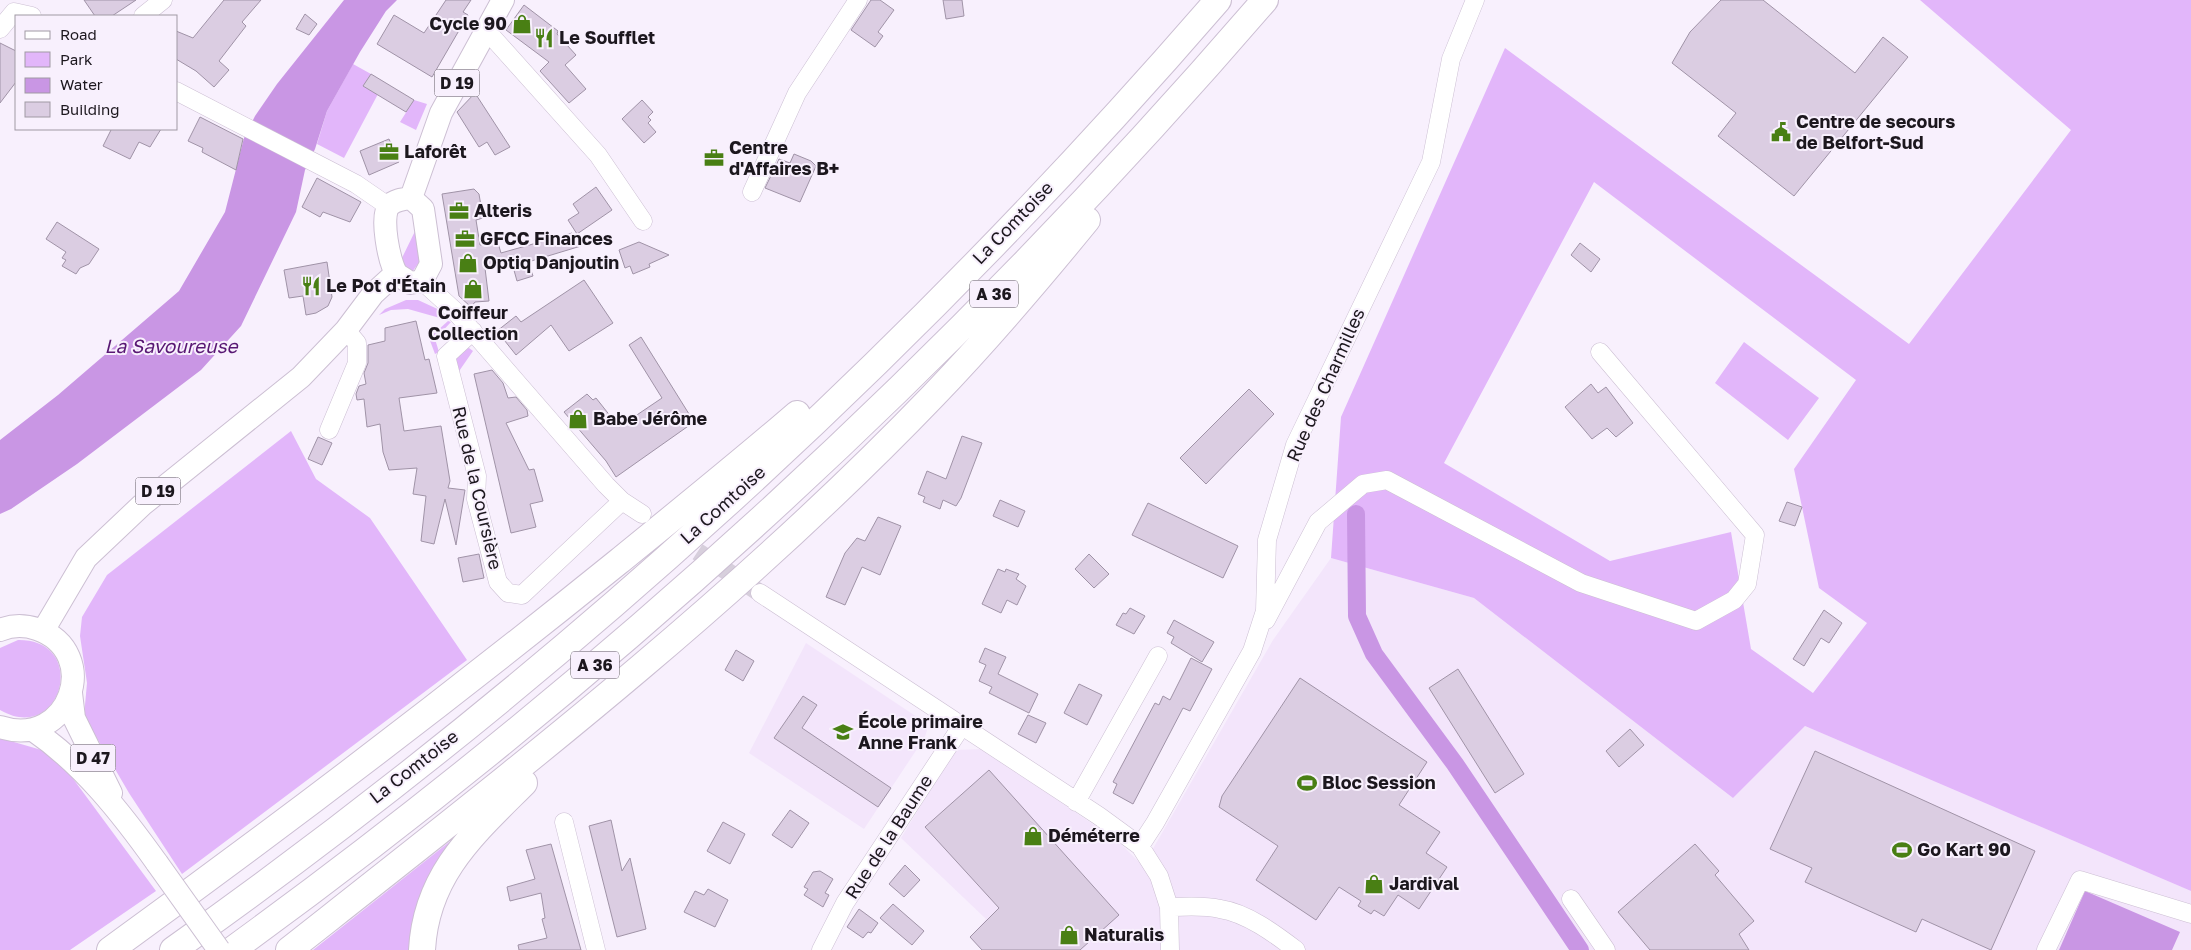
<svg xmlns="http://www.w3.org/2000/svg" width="2191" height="950" viewBox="0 0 2191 950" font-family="'Golos Text',sans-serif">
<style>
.built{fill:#f3e5fb}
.green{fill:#e2b6fa;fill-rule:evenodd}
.water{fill:#c996e4}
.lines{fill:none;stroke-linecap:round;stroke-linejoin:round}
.canal{stroke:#c996e4;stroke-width:18}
.building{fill:#dbcde2;stroke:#a093a7}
.minor-tunnel{stroke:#d7cfdc;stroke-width:18;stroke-dasharray:18 9;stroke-linecap:butt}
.minor-casing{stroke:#ccbfd3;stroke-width:19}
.major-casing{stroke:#ccbfd3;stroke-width:24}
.highway-casing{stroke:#ccbfd3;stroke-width:28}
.minor{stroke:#fff;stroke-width:18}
.major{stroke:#fff;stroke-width:22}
.highway{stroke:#fff;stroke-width:26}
.major-bridge-casing{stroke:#ccbfd3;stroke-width:24;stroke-linecap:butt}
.major-bridge{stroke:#fff;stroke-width:22}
.labels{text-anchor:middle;stroke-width:4;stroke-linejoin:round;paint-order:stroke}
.shield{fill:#f8f0fd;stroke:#5e5861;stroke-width:1}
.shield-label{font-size:16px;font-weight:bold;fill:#1c171e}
.poi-label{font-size:18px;font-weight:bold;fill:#1c171e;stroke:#f8f0fd;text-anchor:start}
.street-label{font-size:18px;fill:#1c171e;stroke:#f8f0fd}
.water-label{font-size:19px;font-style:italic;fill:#581773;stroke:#f8f0fd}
</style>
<rect width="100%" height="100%" fill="#f8f0fd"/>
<!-- built -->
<path class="built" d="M1331 558 1474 598 1733 798 1805 726 2191 891V950H982L970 937 986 919 901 838 955 750 982 749 1119 842 1143 866 1273 640Z
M806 643 926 723 928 727 925 737 864 829 749 753Z"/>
<!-- green -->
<path class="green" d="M1920 0H2191V891L1805 726 1733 798 1474 598 1331 558 1341 417 1505 48 1909 344 2071 130ZM1594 182 1856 380 1794 469 1819 588 1867 623 1813 693 1751 649 1731 532 1610 561 1444 463Z
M353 64 371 74 363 86 378 94 344 158 317 144 327 111Z
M414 100 427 104 416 130 400 122Z
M418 225 421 260 412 272 407 271 401 260Z
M406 300H418L444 312 440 318 408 309 391 310 379 315 385 309Z
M448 321 451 322 435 339 439 352 435 354 429 338Z
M1744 342 1819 398 1788 440 1715 383Z
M469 348 473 351 455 377C453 364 454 351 469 348Z
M291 431 316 479 370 518 467 660 182 874 129 793 84 716 87 683 80 636 82 617 107 575Z
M18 640C90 639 62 746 0 710V648Z
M0 738 45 751 60 761 156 891 70 950H0Z
M458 835 413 950H313Z"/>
<!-- water -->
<path class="water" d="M344 0H397L386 11 360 52 327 111 315 149 305 170 296 212 241 326 201 370 77 464 11 509 0 514V440L58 395 179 291 225 212 244 138 255 116 277 84Z
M2085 891 2180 932 2172 950H2059Z"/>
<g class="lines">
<!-- canal -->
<path class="canal" d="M1356 514 1357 616 1374 654 1455 764 1580 950"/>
</g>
<!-- building -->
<path class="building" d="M84 0H136L112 16H95Z
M224 0H261L242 22 246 26 219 61 229 70 214 87 196 71 176 59V31L193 38Z
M446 0H471L463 12 468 15 432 77 377 44 394 15 424 33Z
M871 0H880L894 10 878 32 883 36 875 47 851 30Z
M943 0H962L964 16 946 19Z
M1721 0H1763L1855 73 1883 37 1908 57 1794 196 1718 136 1736 113 1672 63 1690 32Z
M524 5 558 31 557 34 576 55 565 65 586 89 569 103 540 71 549 62 506 30Z
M305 14 317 24 309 35 296 29Z
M0 43 16 51V82L0 103Z
M371 74 414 100 406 112 363 86Z
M475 93 510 147 495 155 487 142 479 147 457 112Z
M642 100 653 112 648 117 651 120 648 123 656 132 644 143 622 119Z
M200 117 243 139 236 170 202 152 203 148 188 141Z
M108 129H161L150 147 139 142 130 159 103 146 111 130Z
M389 139 399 162 369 175 360 151Z
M794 154 811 161 816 166 800 202 765 188 779 159 790 163Z
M317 178 361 202 350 222 323 212 320 217 302 207Z
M596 187 612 210 577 234 568 220 579 213 573 204Z
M474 189 479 194 483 218 476 220 480 245 498 243 501 253 572 233 581 246 528 262 533 276 517 281 512 263 485 268 489 301 475 302 471 307 459 296 442 194Z
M57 222 99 249 89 264 80 268 76 274 62 266 66 260 62 258 66 252 46 239Z
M639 242 669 255 649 264 650 267 633 274 630 266 625 268 619 250Z
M1580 243 1600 259 1591 272 1571 255Z
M327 262 332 297 328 306 316 313 306 315 303 296 289 298 284 270Z
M584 280 613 323 569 351 551 325 516 355 497 331 516 316 521 322Z
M416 321 425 360 429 359 437 393 399 398 404 431 441 426 450 481 448 488 465 490 456 545 445 499 434 544 421 541 426 496 413 494 417 468 389 470 383 452 380 424 367 427 364 399 357 400 356 394 359 386 366 384 364 373 368 363V345L385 341V328Z
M641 337 694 422 616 477 606 461 564 412 587 394 593 400 596 398 619 427 662 398 629 345Z
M492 370 503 383 508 398 516 397 527 410 528 416 506 423 529 470 534 469 543 501 530 504 536 527 511 533 474 374Z
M1591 384 1598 393 1606 387 1633 423 1616 437 1607 428 1592 439 1565 407Z
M1249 389 1274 414 1206 484 1180 458Z
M962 436 982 443 961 498 956 506 943 500 940 509 923 502 925 497 918 494 927 471 946 479Z
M318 437 332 443 322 465 308 459Z
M1000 500 1025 511 1018 527 993 516Z
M1787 502 1802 507 1795 526 1779 521Z
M1148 503 1238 546 1223 578 1132 535Z
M878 517 901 526 880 575 862 567 845 605 826 597 845 553 857 538 865 541Z
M479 554 484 578 463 582 458 558Z
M1089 554 1109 574 1094 588 1075 569Z
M998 569 1005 572 1006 569 1019 574 1016 579 1026 586 1017 605 1007 600 1001 613 982 604Z
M1130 608 1145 616 1134 634 1116 625 1123 613 1126 614Z
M1824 610 1842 623 1829 643 1821 638 1804 666 1793 659Z
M1174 620 1214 642 1202 662 1171 643 1174 637 1167 633Z
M985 648 1006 657 998 674 1038 694 1029 713 989 693 992 687 979 681 986 665 979 662Z
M736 650 754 661 743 681 725 670Z
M1191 658 1212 669 1190 711 1183 708 1133 804 1113 793 1117 784 1113 782 1155 703 1159 705 1163 696 1170 700Z
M1458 669 1524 774 1495 793 1429 688Z
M1300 678 1427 762 1399 805 1440 832 1426 853 1447 867 1419 909 1398 895 1384 916 1374 910 1371 914 1358 906 1361 901 1339 887 1316 920 1256 880 1278 846 1219 807 1222 796Z
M1079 684 1102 695 1087 725 1064 713Z
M803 696 817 705 802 728 891 788 878 807 774 738Z
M1028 715 1046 723 1036 743 1018 734Z
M1630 729 1644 745 1619 767 1606 751Z
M1815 751 2035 851 1991 950 1922 919 1916 932 1805 882 1812 868 1770 849Z
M989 770 1119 915 1080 950H982L970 937 999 908 925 827Z
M790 810 809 823 792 848 772 835Z
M611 820 622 871 630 858 646 929 617 937 589 826Z
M723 822 745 834 730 864 707 851Z
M551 844 581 950H519L518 945 547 938 542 919 545 918 541 893 510 901 507 887 535 879 526 850Z
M1695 844 1719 871 1715 875 1754 921 1739 934 1749 950H1650L1618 912Z
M905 865 920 880 904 897 889 884Z
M820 871 833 879 825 893 829 895 823 907 804 895 808 889 804 887 813 872Z
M708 889 728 900 715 927 684 912 695 891 704 895Z
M893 904 924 931 912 945 880 918Z
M859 909 878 923 871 933 868 932 863 938 847 927Z"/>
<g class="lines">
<!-- minor-tunnel -->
<path class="minor-tunnel" d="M675 537 760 593"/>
<defs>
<path id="minor" d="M143 16 163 0
M0 29 14 12 32 16
M486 30 598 155 643 221
M176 91 356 184 388 206
M752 192 797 93 858 0
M422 281 454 310 606 485 622 501 642 514
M473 331 446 356 477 476 476 499 498 582 508 593 522 595 622 501
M329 430 357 363V343L346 330
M760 593 1099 816 1140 846 1159 876 1169 907 1170 950
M1266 620 1318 522 1363 484 1387 480 1581 583 1696 621 1734 600 1747 584 1755 535 1600 352
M1076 802 1158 656
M564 822 596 950
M1140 846 1155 823 1252 651 1265 611 1267 540 1295 445 1431 162 1451 59 1475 0
M1571 899 1606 950
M1169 907C1186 907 1203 905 1220 909 1247 913 1275 934 1296 950
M821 950 845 903 961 727
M2046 950 2080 880 2191 914"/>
<path id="major" d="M411 198 441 113 503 0
M411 198 423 209 431 264 422 281 410 283C406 280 401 277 397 274 389 264 380 215 389 206 394 200 403 199 411 198Z
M0 630C12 625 25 625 37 629 103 652 70 750 0 727
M43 631 86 558 142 505 301 377 346 330 373 294 396 273
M71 693 74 718 111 793
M33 730C83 764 122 814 157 863"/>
<path id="highway" d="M110 950C283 825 452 696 618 562 678 513 738 465 797 414
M173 950C557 678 910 356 1218 0
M232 950C611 675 959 355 1265 0
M289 950C511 775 736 601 933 396 987 340 1038 280 1087 220
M422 950C426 874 474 833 524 783"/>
</defs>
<!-- minor casing -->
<use href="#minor" class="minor-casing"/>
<!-- major casing -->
<use href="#major" class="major-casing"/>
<!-- highway casing -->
<use href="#highway" class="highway-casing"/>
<!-- minor -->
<use href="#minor" class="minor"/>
<!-- major -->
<use href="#major" class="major"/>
<!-- highway -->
<use href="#highway" class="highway"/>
<defs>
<path id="major-bridge" d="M157 863 219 950"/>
</defs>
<!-- major-bridge casing -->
<use href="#major-bridge" class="major-bridge-casing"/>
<!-- major-bridge -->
<use href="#major-bridge" class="major-bridge"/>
</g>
<!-- icons -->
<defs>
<symbol id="shop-bare" viewBox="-9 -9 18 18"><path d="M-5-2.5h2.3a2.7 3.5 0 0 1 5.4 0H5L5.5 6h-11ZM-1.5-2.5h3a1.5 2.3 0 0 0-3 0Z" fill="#497f14" stroke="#f8f0fd" stroke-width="2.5" paint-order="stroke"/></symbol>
<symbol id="restaurant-bare" viewBox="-9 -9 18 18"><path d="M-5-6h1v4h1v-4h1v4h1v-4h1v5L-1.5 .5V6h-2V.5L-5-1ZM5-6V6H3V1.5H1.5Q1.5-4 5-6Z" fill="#497f14" stroke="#f8f0fd" stroke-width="2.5" paint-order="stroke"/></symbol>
<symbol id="civic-bare" viewBox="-9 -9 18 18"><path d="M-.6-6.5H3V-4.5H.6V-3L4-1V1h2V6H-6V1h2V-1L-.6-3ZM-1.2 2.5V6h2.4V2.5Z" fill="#497f14" stroke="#f8f0fd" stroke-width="2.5" paint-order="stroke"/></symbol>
<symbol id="office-bare" viewBox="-9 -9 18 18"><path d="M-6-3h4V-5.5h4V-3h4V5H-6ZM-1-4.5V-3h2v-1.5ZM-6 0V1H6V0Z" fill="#497f14" stroke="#f8f0fd" stroke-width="2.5" paint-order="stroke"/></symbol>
<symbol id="school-bare" viewBox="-9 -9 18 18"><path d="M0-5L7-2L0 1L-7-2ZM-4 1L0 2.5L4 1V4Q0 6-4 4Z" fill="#497f14" stroke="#f8f0fd" stroke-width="2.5" paint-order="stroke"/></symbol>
<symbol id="stadium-bare" viewBox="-9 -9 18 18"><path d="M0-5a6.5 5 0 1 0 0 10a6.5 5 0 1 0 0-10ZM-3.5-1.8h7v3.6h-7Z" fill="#497f14" stroke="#f8f0fd" stroke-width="2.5" paint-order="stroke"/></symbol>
</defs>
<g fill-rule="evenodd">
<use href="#shop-bare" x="508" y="10" width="28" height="28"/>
<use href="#restaurant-bare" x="530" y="24" width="28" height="28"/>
<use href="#civic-bare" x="1767" y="118" width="28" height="28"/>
<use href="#office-bare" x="375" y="138" width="28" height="28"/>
<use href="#office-bare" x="700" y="144" width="28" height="28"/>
<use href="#office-bare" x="445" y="197" width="28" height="28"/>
<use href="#office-bare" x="451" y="225" width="28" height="28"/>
<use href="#shop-bare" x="454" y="249" width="28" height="28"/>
<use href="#restaurant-bare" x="297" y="272" width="28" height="28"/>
<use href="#shop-bare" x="459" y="275" width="28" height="28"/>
<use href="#shop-bare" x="564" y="405" width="28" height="28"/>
<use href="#school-bare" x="829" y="718" width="28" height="28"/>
<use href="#stadium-bare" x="1293" y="769" width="28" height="28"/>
<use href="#shop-bare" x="1019" y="822" width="28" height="28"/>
<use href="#stadium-bare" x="1888" y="836" width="28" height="28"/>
<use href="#shop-bare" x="1360" y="870" width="28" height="28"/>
<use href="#shop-bare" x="1055" y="921" width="28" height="28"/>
</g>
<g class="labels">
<!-- shield labels -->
<g class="shield">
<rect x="434.5" y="69.5" width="45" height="27" rx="4"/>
<rect x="970" y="280.5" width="48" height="27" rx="4"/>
<rect x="135.5" y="477.5" width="45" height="27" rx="4"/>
<rect x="571" y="651.5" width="48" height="27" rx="4"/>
<rect x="70.5" y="744.5" width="45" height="27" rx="4"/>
</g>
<g class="shield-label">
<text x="457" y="89">D 19</text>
<text x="994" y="300">A 36</text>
<text x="158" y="497">D 19</text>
<text x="595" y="671">A 36</text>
<text x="93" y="764">D 47</text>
</g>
<!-- poi labels -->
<g class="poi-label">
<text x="507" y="30" text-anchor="end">Cycle 90</text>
<text x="559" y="44">Le Soufflet</text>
<text x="1796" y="128">Centre de secours<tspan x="1796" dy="21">de Belfort-Sud</tspan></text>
<text x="729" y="154">Centre<tspan x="729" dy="21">d'Affaires B+</tspan></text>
<text x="404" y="158">Laforêt</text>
<text x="474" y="217">Alteris</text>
<text x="480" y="245">GFCC Finances</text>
<text x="483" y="269">Optiq Danjoutin</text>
<text x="326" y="292">Le Pot d'Étain</text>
<text x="473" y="319" text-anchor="middle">Coiffeur<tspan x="473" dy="21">Collection</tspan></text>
<text x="593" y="425">Babe Jérôme</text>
<text x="858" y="728">École primaire<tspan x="858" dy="21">Anne Frank</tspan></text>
<text x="1322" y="789">Bloc Session</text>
<text x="1048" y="842">Déméterre</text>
<text x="1917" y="856">Go Kart 90</text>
<text x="1389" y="890">Jardival</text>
<text x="1084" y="941">Naturalis</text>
</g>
<!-- street labels -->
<g class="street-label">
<text transform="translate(1013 223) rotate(-46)" y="6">La Comtoise</text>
<text transform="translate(1326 385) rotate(-66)" y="6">Rue des Charmilles</text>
<text transform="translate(477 488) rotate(77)" y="6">Rue de la Coursière</text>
<text transform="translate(723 505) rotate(-42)" y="6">La Comtoise</text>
<text transform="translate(414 767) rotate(-38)" y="6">La Comtoise</text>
<text transform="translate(889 837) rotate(-57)" y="6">Rue de la Baume</text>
</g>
<!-- water labels -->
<g class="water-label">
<text x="171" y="353">La Savoureuse</text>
</g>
</g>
<!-- legend -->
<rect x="15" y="15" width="162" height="115" fill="#f8f0fd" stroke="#a099a4"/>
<rect x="25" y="31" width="25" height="8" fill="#ffffff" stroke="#a099a4"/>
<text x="60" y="40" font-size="15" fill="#1c171e">Road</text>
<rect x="25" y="52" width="25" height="15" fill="#e2b6fa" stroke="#a099a4"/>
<text x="60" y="65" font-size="15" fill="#1c171e">Park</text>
<rect x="25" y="78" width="25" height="15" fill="#c996e4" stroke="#a099a4"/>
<text x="60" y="90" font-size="15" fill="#1c171e">Water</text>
<rect x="25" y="102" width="25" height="15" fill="#dbcde2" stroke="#a099a4"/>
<text x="60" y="115" font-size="15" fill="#1c171e">Building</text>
</svg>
